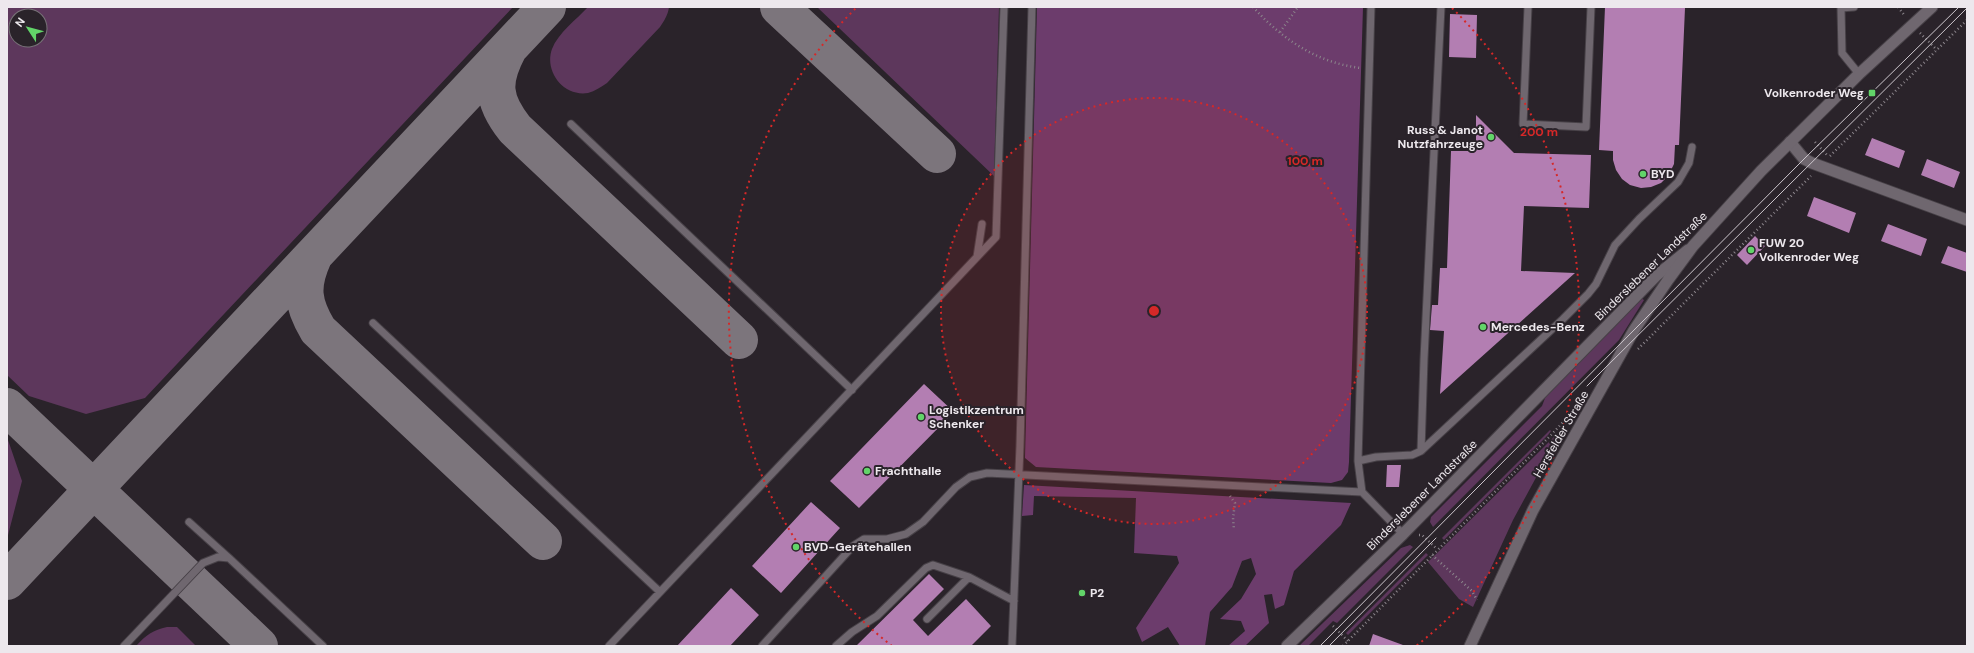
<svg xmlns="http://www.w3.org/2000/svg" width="1974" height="653" viewBox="0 0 1974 653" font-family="'DM Sans',sans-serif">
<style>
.green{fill:#5d375c;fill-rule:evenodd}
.forest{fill:#6c3c6c}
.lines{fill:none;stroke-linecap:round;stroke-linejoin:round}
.taxiway{stroke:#7c757c;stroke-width:38}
.building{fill:#b37eb2}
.service-casing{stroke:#474147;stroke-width:9}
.minor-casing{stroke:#474147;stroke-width:13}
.tertiary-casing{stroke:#474147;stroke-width:13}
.secondary-casing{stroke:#474147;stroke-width:13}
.path{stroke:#8c868c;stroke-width:2.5;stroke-dasharray:1 3;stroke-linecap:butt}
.service{stroke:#6f676f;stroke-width:7}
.minor{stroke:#6f676f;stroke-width:11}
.tertiary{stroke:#6f676f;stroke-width:11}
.secondary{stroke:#6f676f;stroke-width:11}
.tram{stroke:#cdc7cd;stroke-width:1}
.ring{fill:none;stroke:#d62828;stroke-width:2;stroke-dasharray:2 4}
.poi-dot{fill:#62d469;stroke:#2a232a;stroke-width:1.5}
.labels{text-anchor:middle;stroke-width:4;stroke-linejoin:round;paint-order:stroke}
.poi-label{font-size:12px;font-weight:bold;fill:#ede8ed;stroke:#2a232a;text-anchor:start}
.street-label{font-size:12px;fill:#ede8ed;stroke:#2a232a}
.centre{fill:#d62828;stroke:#2a232a;stroke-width:2}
.ring-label{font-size:12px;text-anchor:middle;font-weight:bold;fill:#d62828;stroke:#2a232a;stroke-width:4;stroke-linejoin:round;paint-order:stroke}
</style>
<rect width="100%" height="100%" fill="#2a232a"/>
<!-- green -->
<path class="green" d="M7 7H513L145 398 86 414 29 396 7 375ZM16 16H40V40H16Z
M588 7H669C668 15 664 21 660 27L607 83C601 87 595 91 588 93 563 97 544 71 552 49 558 33 577 19 588 7Z
M817 7H999L994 176Z
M1641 298 1644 300 1619 340 1433 527 1430 522 1431 517 1542 406 1547 393Z
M1550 430 1551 431 1548 435 1444 540 1442 538Z
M1557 434 1559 435 1513 520 1473 607 1459 599 1428 562Z
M7 437 22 481 7 539Z
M1410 545 1413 547 1337 623 1333 621 1308 646H1299L1401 548Z
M1426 553 1428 555 1348 635 1346 633Z
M167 627H177L196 646H136C146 635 153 630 167 627Z"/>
<!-- forest -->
<path class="forest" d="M1037 7H1363L1349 462 1348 472 1342 480 1331 483 1036 467 1025 458Z
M1024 485 1351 503 1341 525 1294 571 1284 605 1275 609 1272 594 1264 595 1269 623 1245 646H1228L1245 631 1241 621 1220 619 1241 599 1256 574 1251 558 1242 561 1232 587 1210 612 1205 646H1180L1168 627 1142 642 1136 628 1179 563 1177 556 1134 553 1136 498 1034 496 1033 515 1022 516Z"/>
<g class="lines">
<!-- taxiway -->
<path class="taxiway" d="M779 7 937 154
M508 49C491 81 492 100 515 129L739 340
M313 257C300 286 302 303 318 330L543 541
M7 407 259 646
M7 581 547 7"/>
</g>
<!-- building -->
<path class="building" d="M1605 7 1685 8 1679 145H1675L1674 164 1668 176 1661 183 1651 187 1641 188 1630 185 1622 179 1616 170 1613 160V151L1599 150Z
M1450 14 1477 15 1476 58 1449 57Z
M1476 115 1514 153 1591 155 1589 208 1524 206 1521 271 1575 273 1440 394 1444 331 1430 330 1432 305H1438L1440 268H1447L1451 151H1476Z
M1872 138 1905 151 1899 168 1865 155Z
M1927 159 1960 172 1954 188 1921 175Z
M1814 197 1856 213 1849 233 1807 216Z
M1888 224 1927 239 1921 256 1881 241Z
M1755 236 1765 246 1747 265 1737 255Z
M1948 246 1967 253V272L1941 263Z
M924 384 954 412 859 508 830 481Z
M1387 465H1401L1399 487H1386Z
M811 502 840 528 781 593 752 566Z
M929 574 944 589 913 620 928 636 966 599 991 626 971 646H856Z
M731 588 759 615 730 646H677Z
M1373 634 1403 645 1402 646H1369Z"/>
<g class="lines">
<defs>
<path id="service" d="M1371 7 1358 461 1362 492 1403 534
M1528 7 1523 124 1586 127 1591 7
M1854 7 1841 8 1842 53 1859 74
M571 124 852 390
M977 257 996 237 1004 7
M373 323 660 592
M1421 451 1563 319 1588 294 1596 284 1615 245 1639 219 1678 182 1689 163 1692 147
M1358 461 1376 457 1412 455 1421 451 1424 359 1441 7
M189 522 229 558
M927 619 969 577 1014 601
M124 646 203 563 218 557 229 558 323 646
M609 646 977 257 982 224
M762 646 853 546 864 539H887L906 534 923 522 956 487 970 477 987 473 1362 492
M836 646 852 632 877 616 926 568 933 565 969 577
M1012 646 1020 446 1032 7"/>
<path id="minor" d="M1790 142 1804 159 1812 163 1967 220"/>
<path id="tertiary" d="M1287 646 1403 534 1657 275 1688 250"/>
<path id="secondary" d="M1470 646 1533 510 1634 330 1668 280 1693 246 1761 171 1859 74 1932 7"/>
</defs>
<!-- service casing -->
<use href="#service" class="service-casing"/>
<!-- minor casing -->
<use href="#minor" class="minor-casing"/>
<!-- tertiary casing -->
<use href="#tertiary" class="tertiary-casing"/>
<!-- secondary casing -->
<use href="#secondary" class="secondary-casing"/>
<!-- path -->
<path class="path" d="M1253 7C1282 39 1317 63 1361 68
M1898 7 1905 16
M1280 32 1298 7
M1920 33 1937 50
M1815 142 1827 155
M1830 156 1967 20
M1638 349 1811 176
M1230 496 1235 503 1233 518 1234 530
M1419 535H1422L1437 549
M1432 555 1472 591 1477 600
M1333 626 1348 641
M1343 646 1554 432 1573 411"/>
<!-- service -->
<use href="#service" class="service"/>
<!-- minor -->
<use href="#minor" class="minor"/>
<!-- tertiary -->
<use href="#tertiary" class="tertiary"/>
<!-- secondary -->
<use href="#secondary" class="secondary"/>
<!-- tram -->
<path class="tram" d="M1587 386 1967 8
M1320 646 1804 159 1959 7
M1329 646 1436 538"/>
</g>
<!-- distance rings -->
<circle cx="1154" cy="311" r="213" fill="#d62828" fill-opacity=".12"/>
<g class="ring">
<circle cx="1154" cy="311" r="213"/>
<path d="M892 646A425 425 0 0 1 856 8M1452 8A425 425 0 0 1 1416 646"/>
</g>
<!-- markers -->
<g class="poi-dot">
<rect x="1868" y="89" width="8" height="8" rx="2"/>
<circle cx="1491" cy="137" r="4"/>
<circle cx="1643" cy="174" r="4"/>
<circle cx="1751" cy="250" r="4"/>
<circle cx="1483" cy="327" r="4"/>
<circle cx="921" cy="417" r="4"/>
<circle cx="867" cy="471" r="4"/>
<circle cx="796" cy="547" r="4"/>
<circle cx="1082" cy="593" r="4"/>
</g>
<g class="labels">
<!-- poi labels -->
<g class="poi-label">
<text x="1864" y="97" text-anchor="end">Volkenroder Weg</text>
<text x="1483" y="134" text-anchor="end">Russ &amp; Janot<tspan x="1483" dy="14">Nutzfahrzeuge</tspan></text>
<text x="1651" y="178">BYD</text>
<text x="1759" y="247">FUW 20<tspan x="1759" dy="14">Volkenroder Weg</tspan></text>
<text x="1491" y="331">Mercedes-Benz</text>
<text x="929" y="414">Logistikzentrum<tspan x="929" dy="14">Schenker</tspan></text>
<text x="875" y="475">Frachthalle</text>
<text x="804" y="551">BVD-Gerätehallen</text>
<text x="1090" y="597">P2</text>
</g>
<!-- street labels -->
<g class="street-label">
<text transform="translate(1651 266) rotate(-44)" y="4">Binderslebener Landstraße</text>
<text transform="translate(1561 434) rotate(-60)" y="4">Hersfelder Straße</text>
<text transform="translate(1422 495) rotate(-45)" y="4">Binderslebener Landstraße</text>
</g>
</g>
<circle cx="1154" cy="311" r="6" class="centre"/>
<g class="ring-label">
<text x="1539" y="136">200 m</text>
<text x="1305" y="165">100 m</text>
</g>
<!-- border -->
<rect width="1974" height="653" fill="none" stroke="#ede8ed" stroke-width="16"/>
<!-- north arrow -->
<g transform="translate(28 28) rotate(306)"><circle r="19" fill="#2a232a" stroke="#787278"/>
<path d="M0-3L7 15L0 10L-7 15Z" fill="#62d469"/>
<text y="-6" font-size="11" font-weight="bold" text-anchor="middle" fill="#ede8ed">N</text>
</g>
</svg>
